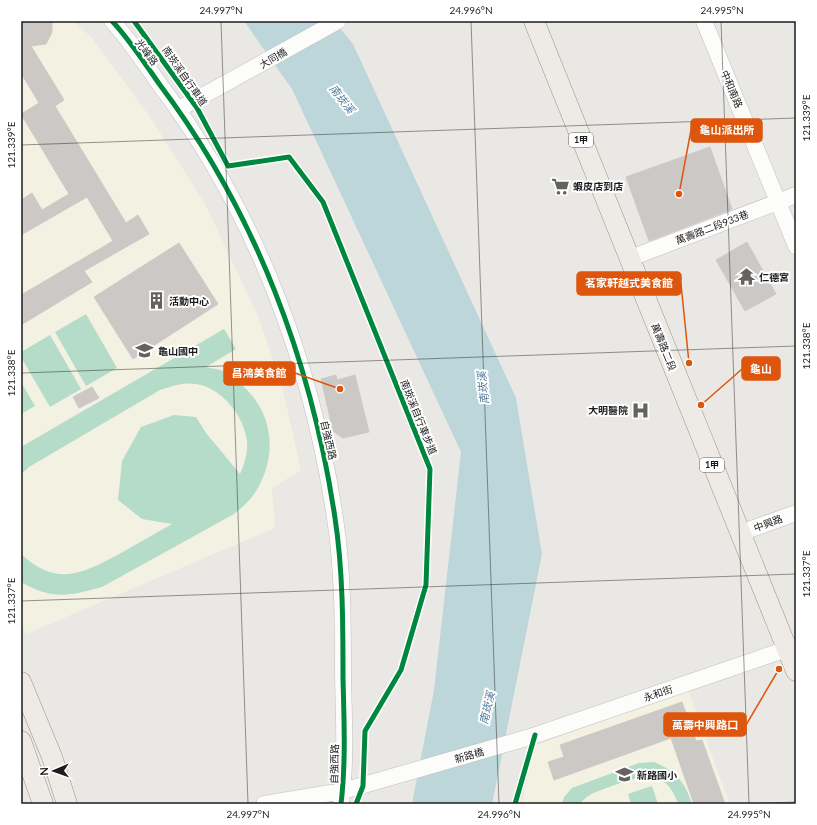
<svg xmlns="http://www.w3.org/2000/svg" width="817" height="825" viewBox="0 0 817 825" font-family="Lato,'Noto Sans TC',sans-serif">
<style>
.education{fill:#f3f1e1}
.pitch{fill:#b5dcc8}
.water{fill:#bcd6da}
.building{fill:#cbc8c6;stroke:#cdcac7}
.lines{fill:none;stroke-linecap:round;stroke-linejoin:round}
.minor-casing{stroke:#c0bfbd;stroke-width:17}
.major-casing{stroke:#9d9385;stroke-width:21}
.minor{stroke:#fcfcfb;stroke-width:16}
.major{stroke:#eeeae5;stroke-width:20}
.cycleway-casing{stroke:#fff;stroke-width:8}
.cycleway{stroke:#00873e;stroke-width:5}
.ticks{fill:none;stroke:#1c1c1c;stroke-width:1;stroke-opacity:0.45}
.labels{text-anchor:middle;stroke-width:4;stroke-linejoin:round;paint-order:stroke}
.shield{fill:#fff;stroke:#606060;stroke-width:1}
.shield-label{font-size:9px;font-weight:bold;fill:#1c1c1c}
.street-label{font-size:10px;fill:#1c1c1c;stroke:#fff}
.poi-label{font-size:10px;font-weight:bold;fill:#1c1c1c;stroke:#fff;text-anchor:start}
.water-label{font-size:11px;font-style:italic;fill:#517a99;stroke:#fff}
.leader{fill:none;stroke:#de560d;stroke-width:1.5}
.callout-dot{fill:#de560d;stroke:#fff;stroke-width:1.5}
.callout{fill:#de560d;stroke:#de560d;stroke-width:1.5}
.callout-label{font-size:11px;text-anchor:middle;font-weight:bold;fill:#fff}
.neatline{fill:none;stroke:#1c1c1c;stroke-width:1.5}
.ticks-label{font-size:10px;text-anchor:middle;fill:#1c1c1c}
</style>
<rect width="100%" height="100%" fill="#eae8e5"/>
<!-- education -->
<path class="education" d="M21 21H73L92 38 152 120 206 206 258 316 282 386 301 470 272 488 275 528 26 634 21 624Z
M688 690 730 804H522L534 746Z"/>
<!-- pitch -->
<path class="pitch" d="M86 314 117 368 86 386 55 332Z
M224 329 236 349 206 367C210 368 216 369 221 370 230 374 238 381 245 388 276 417 277 463 252 497 247 503 240 509 234 514L102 587C70 596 51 600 21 582V554C57 588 84 573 121 553 138 543 155 534 172 524L142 519 118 500 122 461 141 427 174 415 196 417 206 433 240 474C245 463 248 452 247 441 244 416 222 388 196 384 183 382 172 386 160 390L29 467 21 474V447Z
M50 335 81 389 50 407 21 357V352Z
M21 382 35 406 21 414Z
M654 762C676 771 685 782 692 804H678C666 767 641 776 612 786 599 791 588 793 580 804H562L564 797 572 788 639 763Z
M652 786 658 804H631L628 794Z"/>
<!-- water -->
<path class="water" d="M244 21H334L353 44 516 398 542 554 492 804H412L434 690 461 452 292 89Z"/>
<!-- building -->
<path class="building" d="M21 21H52V32L46 44 31 46 64 100 55 106 126 223 138 215 149 234 84 271 92 282 21 325V295L113 241 87 197 21 235V200L32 193 42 210 69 194 21 114 39 103 21 73Z
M710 147 732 209 649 241 626 177Z
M747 242 776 294 745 311 716 260Z
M179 243 218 304 133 359 94 297Z
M336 375 337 380 355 375 369 432 343 438 333 431 321 379Z
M92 387 99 398 79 408 73 397Z
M682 702 696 741 702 740 725 804H694L671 738 554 780 548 762 564 757 560 745Z"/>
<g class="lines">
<defs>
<path id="minor" d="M112 21C130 40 145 64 160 85 255 211 312 363 335 518 343 570 343 625 343 678 344 719 346 762 341 804
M704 21 796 246
M179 109 338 21
M628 259 796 195
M740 533 796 513
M264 804 343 791 530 737 787 649"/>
<path id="major" d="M534 21 796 671
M21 682 52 757 67 804
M21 741 43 804"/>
</defs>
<!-- minor casing -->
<use href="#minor" class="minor-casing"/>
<!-- major casing -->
<use href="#major" class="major-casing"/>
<!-- minor -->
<use href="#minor" class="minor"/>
<!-- major -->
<use href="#major" class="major"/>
<defs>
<path id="cycleway" d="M112 21C130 40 145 64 160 85 255 211 312 363 335 518 343 570 343 625 343 678 344 719 346 762 341 804
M134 21 197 108 228 166 289 157 323 202 430 469 426 585 401 670 365 731 363 786 356 804
M515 804 535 735"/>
</defs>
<!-- cycleway casing -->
<use href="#cycleway" class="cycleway-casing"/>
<!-- cycleway -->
<use href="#cycleway" class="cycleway"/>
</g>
<!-- ticks -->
<path class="ticks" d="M221 21 248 804M471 21 499 804M721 21 749 804M21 145 796 118M21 373 796 346M21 601 796 574M742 804 796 802"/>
<!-- icons -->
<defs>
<symbol id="supermarket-bare" viewBox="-9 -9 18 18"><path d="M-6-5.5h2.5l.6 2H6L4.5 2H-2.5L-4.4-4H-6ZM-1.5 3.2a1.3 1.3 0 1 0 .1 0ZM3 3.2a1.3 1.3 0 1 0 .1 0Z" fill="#646362" stroke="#fff" stroke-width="2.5" paint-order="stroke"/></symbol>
<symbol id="temple-bare" viewBox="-9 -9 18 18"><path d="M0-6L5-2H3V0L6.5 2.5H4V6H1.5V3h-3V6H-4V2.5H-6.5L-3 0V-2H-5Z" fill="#646362" stroke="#fff" stroke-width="2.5" paint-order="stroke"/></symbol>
<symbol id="building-bare" viewBox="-9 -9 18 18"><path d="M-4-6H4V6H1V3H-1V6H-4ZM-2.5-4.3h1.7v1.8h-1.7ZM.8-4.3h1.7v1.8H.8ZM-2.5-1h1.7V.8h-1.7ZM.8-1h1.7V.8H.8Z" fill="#646362" stroke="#fff" stroke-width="2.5" paint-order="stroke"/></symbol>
<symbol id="school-bare" viewBox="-9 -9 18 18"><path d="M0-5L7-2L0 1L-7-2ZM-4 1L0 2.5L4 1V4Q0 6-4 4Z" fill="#646362" stroke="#fff" stroke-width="2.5" paint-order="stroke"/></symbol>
<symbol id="hospital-bare" viewBox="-9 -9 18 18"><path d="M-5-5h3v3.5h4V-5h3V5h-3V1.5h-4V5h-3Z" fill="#646362" stroke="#fff" stroke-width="2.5" paint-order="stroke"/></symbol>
</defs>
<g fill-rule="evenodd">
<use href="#supermarket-bare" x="548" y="174" width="25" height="25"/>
<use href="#temple-bare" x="734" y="264" width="25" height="25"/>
<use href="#building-bare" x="144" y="288" width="25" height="25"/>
<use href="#school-bare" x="132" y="338" width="25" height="25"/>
<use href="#hospital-bare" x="628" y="398" width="25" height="25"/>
<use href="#school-bare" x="612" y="762" width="25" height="25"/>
</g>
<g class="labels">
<!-- shield labels -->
<g class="shield">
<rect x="569" y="133" width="24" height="14" rx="3"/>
<rect x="700" y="458" width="24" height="14" rx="3"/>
</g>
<g class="shield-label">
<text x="581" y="143">1甲</text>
<text x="712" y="468">1甲</text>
</g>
<!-- street labels -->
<g class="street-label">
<text transform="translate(147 52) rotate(53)" y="4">光峰路</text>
<text transform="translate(273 58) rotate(-30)" y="4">大同橋</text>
<text transform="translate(185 76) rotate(55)" y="4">南崁溪自行車道</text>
<text transform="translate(732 89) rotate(67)" y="4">中和南路</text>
<text transform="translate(712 227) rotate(-21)" y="4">萬壽路二段933巷</text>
<text transform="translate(664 347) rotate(68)" y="4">萬壽路二段</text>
<text transform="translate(419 417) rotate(68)" y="4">南崁溪自行車步道</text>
<text transform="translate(329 440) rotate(77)" y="4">自強西路</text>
<text transform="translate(768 523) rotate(-20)" y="4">中興路</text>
<text transform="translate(658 693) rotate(-19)" y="4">永和街</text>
<text transform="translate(469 755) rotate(-16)" y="4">新路橋</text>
<text transform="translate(334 764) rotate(-89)" y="4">自強西路</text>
</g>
<!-- poi labels -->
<g class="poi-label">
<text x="573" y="190">蝦皮店到店</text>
<text x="759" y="281">仁德宮</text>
<text x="169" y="305">活動中心</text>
<text x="158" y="355">龜山國中</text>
<text x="628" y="414" text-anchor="end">大明醫院</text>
<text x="637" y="779">新路國小</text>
</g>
<!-- water labels -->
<g class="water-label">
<text transform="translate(342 99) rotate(52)" y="4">南崁溪</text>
<text transform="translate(483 388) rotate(-96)" y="4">南崁溪</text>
<text transform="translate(487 708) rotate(-77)" y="4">南崁溪</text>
</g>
</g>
<!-- callouts -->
<path class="leader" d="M679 194L691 130M689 363L681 284M701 405L742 369M340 389L295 373M779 669L746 725"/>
<g class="callout-dot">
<circle cx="679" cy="194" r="4"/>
<circle cx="689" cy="363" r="4"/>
<circle cx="701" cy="405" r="4"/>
<circle cx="340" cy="389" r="4"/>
<circle cx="779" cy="669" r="4"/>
</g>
<g class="callout">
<rect x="691" y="119" width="71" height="23" rx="4"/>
<rect x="577" y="272" width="104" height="23" rx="4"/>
<rect x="742" y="357" width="38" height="23" rx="4"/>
<rect x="224" y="362" width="71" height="23" rx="4"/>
<rect x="664" y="713" width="82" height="23" rx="4"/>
</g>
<g class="callout-label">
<text x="727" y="134">龜山派出所</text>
<text x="629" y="287">茗家軒越式美食館</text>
<text x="761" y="373">龜山</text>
<text x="259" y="377">昌鴻美食館</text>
<text x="705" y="729">萬壽中興路口</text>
</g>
<!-- border -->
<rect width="817" height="825" fill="none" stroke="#ffffff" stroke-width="44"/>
<!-- north arrow -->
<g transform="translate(54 771) rotate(268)" stroke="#ffffff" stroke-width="3" paint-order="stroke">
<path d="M0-3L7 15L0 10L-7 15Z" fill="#1c1c1c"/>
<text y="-6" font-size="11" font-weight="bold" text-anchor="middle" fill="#1c1c1c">N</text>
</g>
<rect x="22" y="22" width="773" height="781" class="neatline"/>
<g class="ticks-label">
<text x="221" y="14">24.997°N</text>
<text x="471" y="14">24.996°N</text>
<text x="722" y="14">24.995°N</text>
<text transform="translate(806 118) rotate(-90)" y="4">121.339°E</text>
<text transform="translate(11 145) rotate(-90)" y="4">121.339°E</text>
<text transform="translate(806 346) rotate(-90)" y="4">121.338°E</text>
<text transform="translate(11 373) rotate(-90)" y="4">121.338°E</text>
<text transform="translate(806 574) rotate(-90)" y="4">121.337°E</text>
<text transform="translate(11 601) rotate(-90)" y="4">121.337°E</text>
<text x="248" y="818">24.997°N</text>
<text x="499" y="818">24.996°N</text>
<text x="749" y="818">24.995°N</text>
</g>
</svg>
